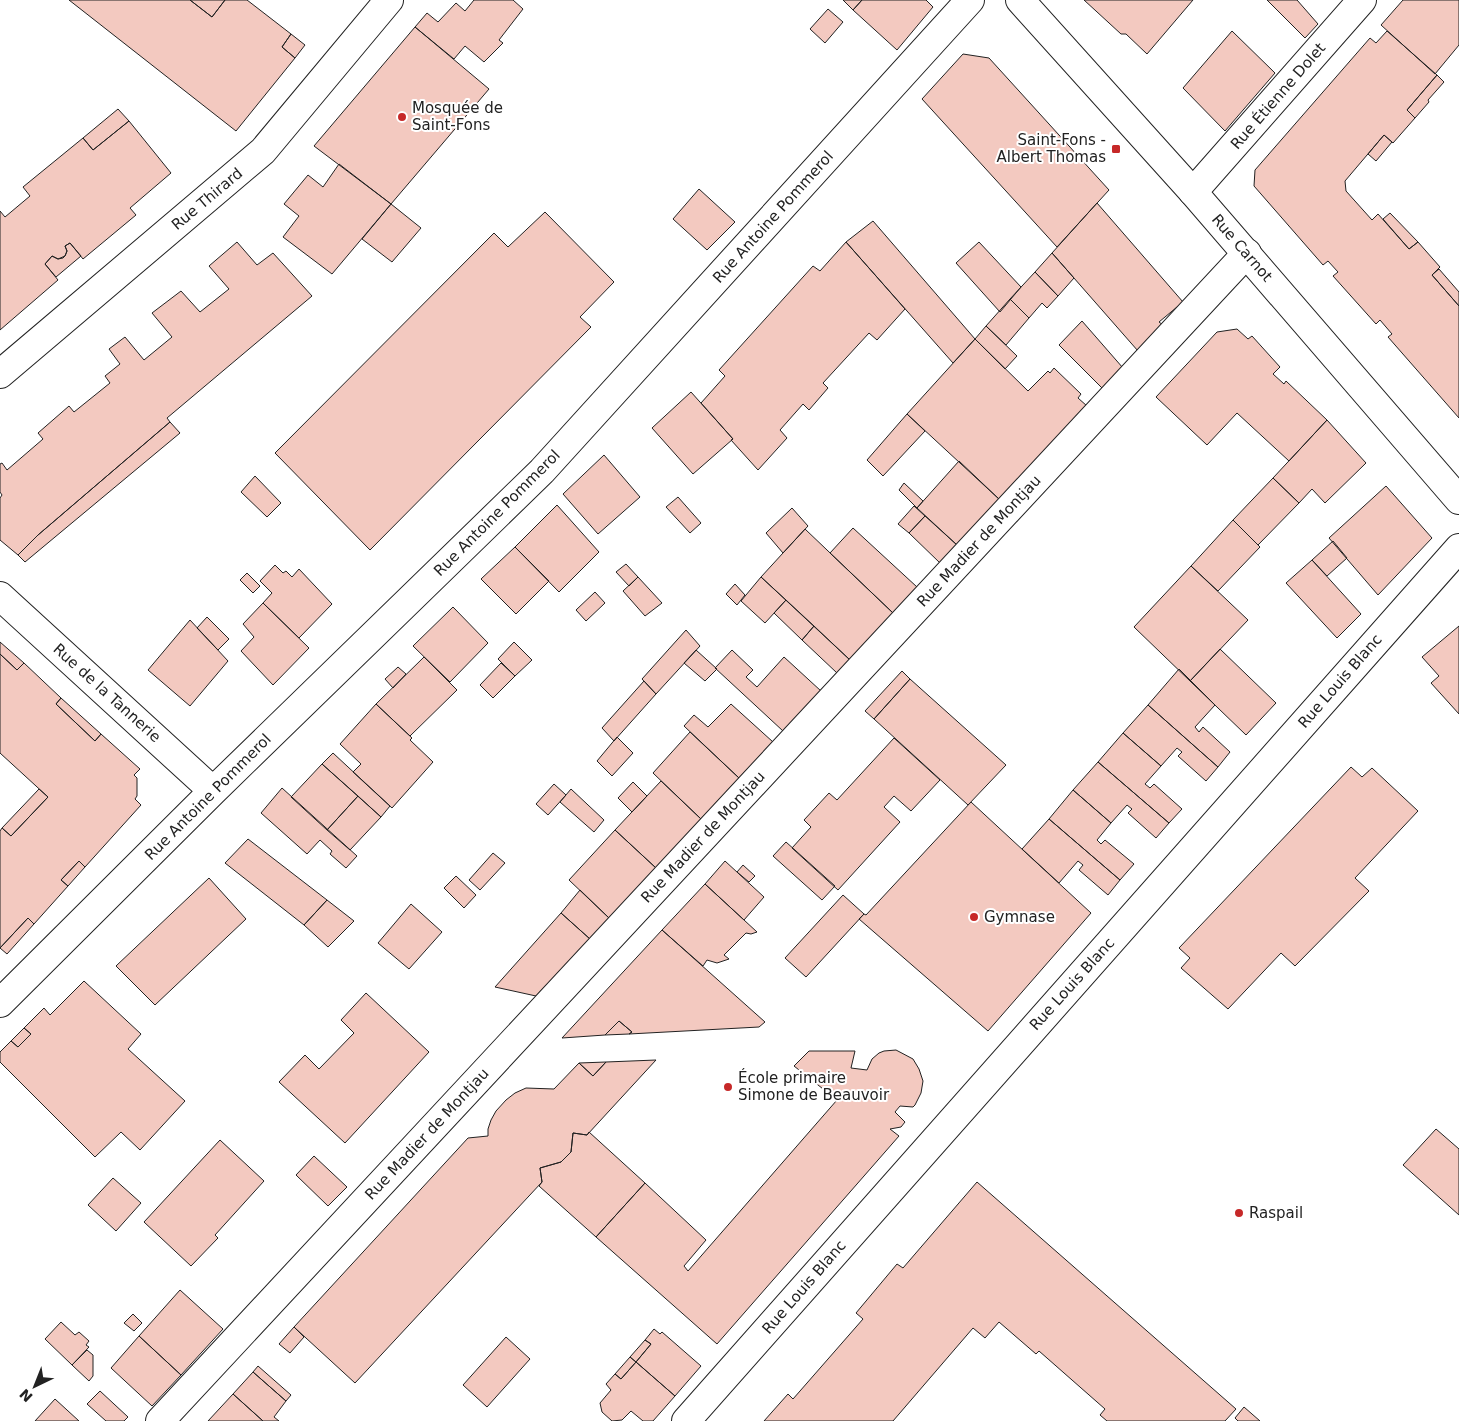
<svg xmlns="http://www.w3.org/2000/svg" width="1459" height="1421" viewBox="0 0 1459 1421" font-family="'DejaVu Sans',sans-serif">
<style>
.building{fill:#f3c9c0;stroke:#222}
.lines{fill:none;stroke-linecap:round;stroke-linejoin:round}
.minor-casing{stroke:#222;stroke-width:30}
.secondary-casing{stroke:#222;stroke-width:30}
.minor{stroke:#fff;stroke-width:28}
.secondary{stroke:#fff;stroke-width:28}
.poi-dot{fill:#c62828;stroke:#fff;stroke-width:2}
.labels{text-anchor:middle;stroke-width:4;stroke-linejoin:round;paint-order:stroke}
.street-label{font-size:15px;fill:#222;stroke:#fff}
.poi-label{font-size:15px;fill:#222;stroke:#fff;text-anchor:start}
</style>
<rect width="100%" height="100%" fill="#fff"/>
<!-- building -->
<path class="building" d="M69 0H190L212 17 225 0H247L291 34 282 47 295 58 236 131Z
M190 0H225L212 17Z
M474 0H513L523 9 499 40 503 43 484 62 465 46 454 59 415 27 427 13 438 22 456 3 465 11Z
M843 0H862L853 10Z
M862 0H926L933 7 897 50 853 10Z
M1084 0H1193L1147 54 1126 34H1121Z
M1267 0H1297L1318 24 1305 38Z
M1403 0H1459V45L1435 74 1381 25Z
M828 9 843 22 825 43 810 29Z
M415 27 489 89 391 204 314 146Z
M1232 31 1275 73 1225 131 1183 88Z
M1387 31 1437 75 1407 110 1415 118 1393 143 1384 135 1345 181 1346 191 1372 220 1378 214 1409 249 1418 242 1440 267 1432 275 1459 306V418L1388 337 1392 334 1380 320 1376 324 1333 276 1338 272 1328 261 1323 265 1254 186 1255 170 1370 38 1376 43Z
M291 34 305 45 295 58 282 47Z
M963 54 989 58 1109 190 1057 247 922 99Z
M1437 75 1444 82 1428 100 1429 102 1415 118 1407 110Z
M118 109 129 121 93 150 83 138Z
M129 121 171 173 130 208 136 215 83 259 70 243 65 246 67 251 65 256 63 258 58 259 52 256 45 264 58 280 0 330V211L5 217 30 196 23 187 83 138 93 150Z
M1384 135 1392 142 1376 161 1368 154Z
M339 164 391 204 332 274 283 237 299 216 284 204 308 175 323 187Z
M699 189 735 222 707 250 673 219Z
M1097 203 1183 302 1159 322 1163 325 1138 351 1052 253Z
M391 204 421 228 392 262 362 239Z
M545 212 614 282 580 317 591 327 370 550 275 453 494 233 508 247Z
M1390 213 1418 242 1409 249 1383 219Z
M873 221 975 339 953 363 846 242Z
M237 242 257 265 273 253 312 296 167 418 170 422 38 535 18 555 0 540V498L2 495 0 492V464L2 463 7 470 43 439 38 433 69 406 74 412 110 383 105 376 120 364 109 349 125 337 144 360 172 337 152 313 181 291 200 312 229 289 209 266Z
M846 242 905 309 877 340 869 333 823 383 828 388 809 410 803 404 780 430 787 438 758 470 731 440 733 439 701 403 725 376 719 370 813 266 820 271Z
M979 242 1021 287 1000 312 956 263Z
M70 243 81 256 56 277 45 264 52 256 58 259 65 256 67 251 65 246Z
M1052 253 1074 278 1058 296 1035 272Z
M1439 269 1459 292V306L1432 275Z
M1035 272 1058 296 1047 308 1042 303 1029 318 1010 299Z
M1010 299 1029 318 1006 345 986 326Z
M1082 321 1123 368 1103 389 1059 345Z
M986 326 1017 356 1005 369 975 339Z
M1237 329 1248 339 1252 336 1280 367 1273 374 1284 384 1286 381 1327 420 1289 461 1237 413 1207 445 1156 397 1217 332Z
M975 339 1028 391 1048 371 1050 373 1054 368 1081 394 1078 398 1087 406 1000 500 907 414Z
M691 392 733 439 693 474 652 428Z
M907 414 925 431 883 476 867 460Z
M1327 420 1366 463 1325 503 1312 489 1299 503 1273 478Z
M170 422 180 433 25 562 18 555 38 535Z
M604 455 640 497 598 534 563 494Z
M959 461 1000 500 957 545 917 508Z
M255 476 281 503 267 517 241 492Z
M1273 478 1299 503 1258 545 1233 520Z
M904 483 923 501 917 508 899 490Z
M1386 486 1432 538 1378 595 1329 538Z
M678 497 701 523 690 533 666 507Z
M557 505 599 552 559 592 515 547Z
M914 506 925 516 909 533 898 524Z
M792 508 808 526 783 553 766 533Z
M925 516 957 545 940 563 909 533Z
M1233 520 1260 547 1218 591 1191 566Z
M853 528 917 587 893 613 830 553Z
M805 529 893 613 850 660 761 577Z
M1333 541 1347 558 1327 576 1312 560Z
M515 547 549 581 516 614 481 579Z
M1312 560 1361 614 1337 638 1286 583Z
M626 564 638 577 629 586 616 572Z
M275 565 283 573 286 571 292 577 299 569 332 604 299 638 263 603 272 593 260 581Z
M1191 566 1248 620 1190 681 1134 627Z
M247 573 260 586 253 593 240 580Z
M638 577 662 603 645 616 623 591Z
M761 577 786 600 765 623 741 601Z
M735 584 745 595 737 605 726 594Z
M595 592 605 603 586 621 576 610Z
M786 600 814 626 802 640 774 613Z
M263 603 309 648 273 685 241 651 254 637 243 624Z
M453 607 488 643 450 682 413 646Z
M207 617 229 639 218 650 197 628Z
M190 620 228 661 190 706 148 670Z
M814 626 850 660 837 673 802 640Z
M1459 626V714L1431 683 1439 676 1422 657Z
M686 630 700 646 656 694 642 679Z
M0 642 24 663 17 670 0 654Z
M514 642 532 660 515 676 498 659Z
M1220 649 1276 703 1246 735 1190 681Z
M696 650 717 669 705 681 684 663Z
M732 650 753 670 746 677 757 687 784 657 821 691 783 731 715 668Z
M0 654 17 670 24 663 61 698 56 704 95 741 101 734 140 769 134 775 137 778V796L135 799 141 805 85 867 79 861 61 880 68 886 34 924 28 918 0 948V831L2 828 11 836 48 797 0 753Z
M424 657 457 690 410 736 376 704Z
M501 663 515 676 493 698 480 685Z
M398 667 406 674 393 688 385 679Z
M1179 669 1215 705 1195 727 1199 732 1203 727 1230 752 1218 767 1148 705Z
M902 671 910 679 874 719 865 711Z
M910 679 1006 765 968 805 874 719Z
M644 681 656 694 614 741 602 728Z
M61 698 101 734 95 741 56 704Z
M376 704 412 738 410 740 433 762 392 808 353 772 361 764 340 744Z
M731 704 773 742 739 778 684 726 694 715 708 727Z
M1148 705 1218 767 1206 781 1178 756 1182 752 1177 748 1161 766 1123 733Z
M690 732 739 778 701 819 653 773Z
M1123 733 1161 766 1145 784 1150 788 1154 784 1182 809 1169 823 1098 762Z
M617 737 633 753 612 776 597 761Z
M894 738 940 780 911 811 894 796 884 807 900 822 838 890 792 848 811 827 804 820 829 793 837 800Z
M333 753 390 806 381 817 322 764Z
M1098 762 1169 823 1156 838 1128 813 1132 809 1127 805 1111 823 1073 790Z
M322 764 358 796 327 830 291 797Z
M1351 767 1362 777 1372 768 1418 811 1355 878 1369 891 1295 966 1281 953 1228 1009 1181 968 1190 958 1179 948Z
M661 781 701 819 656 868 615 830Z
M633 782 647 796 632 812 618 798Z
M554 784 566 795 548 815 536 804Z
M282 788 357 856 346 868 330 854 332 851 320 840 307 854 261 813Z
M39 789 48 797 11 836 2 828Z
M571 789 604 820 594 832 560 802Z
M1073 790 1111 823 1097 840 1101 844 1105 840 1134 864 1120 880 1049 819Z
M358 796 381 817 350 850 327 830Z
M971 802 1091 913 988 1031 859 919 864 914 866 915Z
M1049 819 1120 880 1108 895 1079 870 1083 865 1078 861 1059 883 1022 849Z
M615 830 656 868 609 918 569 880Z
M248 839 327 900 304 925 225 863Z
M786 842 835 886 822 900 773 856Z
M493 853 505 863 480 890 469 880Z
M79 861 85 867 68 886 61 880Z
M725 861 764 897 744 920 705 884Z
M743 865 755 876 749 882 737 872Z
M456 876 476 895 464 908 444 888Z
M209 878 246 919 155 1005 116 966Z
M705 884 757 932 751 934 746 933 724 955 729 959 717 963 707 960 703 966 662 930Z
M580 890 609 918 590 939 561 913Z
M843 895 864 914 806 977 785 958Z
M327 900 354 921 328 947 304 925Z
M411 904 442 932 409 969 378 943Z
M561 913 590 939 536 996 495 987Z
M28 918 34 924 7 954 0 948Z
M662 930 765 1022 759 1027 629 1034 632 1032 619 1021 605 1035 562 1038Z
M84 981 141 1034 128 1049 185 1101 140 1150 121 1132 95 1157 0 1062V1052L11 1041 18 1047 31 1034 24 1028 44 1008 50 1015Z
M366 993 429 1052 345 1143 279 1082 305 1055 319 1069 354 1033 341 1020Z
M619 1021 632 1032 629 1034 605 1035Z
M24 1028 31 1034 18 1047 11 1041Z
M896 1050 913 1059 919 1069 923 1081 921 1093 915 1105 913 1107 900 1106 895 1112 905 1122 901 1127 890 1129 899 1136 717 1344 596 1237 645 1183 706 1240 684 1266 688 1271 837 1100 794 1066 809 1051H855L851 1068 867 1070 872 1059 879 1053 884 1051Z
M656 1060 587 1135 573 1133 571 1152 561 1162 540 1168 542 1182 355 1383 294 1327 468 1138 488 1136V1129L491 1120 496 1111 506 1100 515 1093 526 1088 554 1089 579 1063 593 1076 606 1062Z
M606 1062 593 1076 579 1063Z
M1436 1129 1459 1149V1215L1403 1165Z
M589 1132 645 1183 596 1237 539 1186 542 1182 540 1168 561 1162 571 1152 573 1133 587 1135Z
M220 1140 264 1181 215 1235 218 1238 191 1266 144 1222Z
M314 1156 347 1187 328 1206 296 1175Z
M113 1178 141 1203 116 1231 88 1205Z
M977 1182 1236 1409 1225 1421H1107L1100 1415 1105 1409 1039 1351 1036 1354 999 1322 985 1338 973 1328 893 1421H764L788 1394 793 1399 863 1319 856 1313 897 1264 903 1268Z
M180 1290 223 1329 181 1375 139 1336Z
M133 1314 142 1323 134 1331 124 1323Z
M61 1322 75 1335 79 1332 89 1341 86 1345 89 1347 72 1365 45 1339Z
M294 1327 304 1337 290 1353 279 1344Z
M654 1329 660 1334 662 1332 701 1366 675 1396 636 1362 651 1344 645 1340Z
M139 1336 181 1375 152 1406 111 1368Z
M506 1337 530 1359 487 1407 463 1385Z
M645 1340 651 1344 636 1362 630 1357Z
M87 1350 93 1355V1376L89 1381 72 1365Z
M630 1357 636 1362 621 1379 615 1374Z
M636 1362 675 1396 653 1421H643L631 1411 622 1420 612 1421 602 1412 600 1403 611 1390 606 1384 615 1374 621 1379Z
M258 1366 291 1395 286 1401 253 1372Z
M253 1372 286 1401 274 1417 279 1421H263L233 1394Z
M100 1391 128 1417 124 1421H106L87 1404Z
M233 1394 263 1421H208Z
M55 1399 79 1421H35Z
M1244 1407 1260 1421H1238L1235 1418Z"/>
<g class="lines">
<defs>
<path id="minor" d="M1193 192 1362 0
M0 374 263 151 389 0
M0 596 213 791
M0 1003 213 791 542 471 970 0
M160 1421 1247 253
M686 1421 1459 548"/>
<path id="secondary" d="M1020 0 1193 192 1459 500"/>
</defs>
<!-- minor casing -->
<use href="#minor" class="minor-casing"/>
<!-- secondary casing -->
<use href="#secondary" class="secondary-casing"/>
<!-- minor -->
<use href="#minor" class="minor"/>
<!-- secondary -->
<use href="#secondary" class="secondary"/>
</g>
<!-- markers -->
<g class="poi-dot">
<circle cx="402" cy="117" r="5"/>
<rect x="1111" y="144" width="10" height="10" rx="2.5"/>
<circle cx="974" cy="917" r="5"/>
<circle cx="728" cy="1087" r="5"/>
<circle cx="1239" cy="1213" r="5"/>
</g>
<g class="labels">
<!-- street labels -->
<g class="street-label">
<text transform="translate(1278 96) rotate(-49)" y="5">Rue Étienne Dolet</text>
<text transform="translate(207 199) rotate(-40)" y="5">Rue Thirard</text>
<text transform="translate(773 217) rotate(-48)" y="5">Rue Antoine Pommerol</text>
<text transform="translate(1242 248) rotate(49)" y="5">Rue Carnot</text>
<text transform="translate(497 513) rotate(-45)" y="5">Rue Antoine Pommerol</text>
<text transform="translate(979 541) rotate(-47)" y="5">Rue Madier de Montjau</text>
<text transform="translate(1340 681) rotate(-49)" y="5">Rue Louis Blanc</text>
<text transform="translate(107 693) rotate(42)" y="5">Rue de la Tannerie</text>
<text transform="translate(208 797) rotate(-45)" y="5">Rue Antoine Pommerol</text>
<text transform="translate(703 837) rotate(-47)" y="5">Rue Madier de Montjau</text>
<text transform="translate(1072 984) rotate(-48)" y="5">Rue Louis Blanc</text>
<text transform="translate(427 1134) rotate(-47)" y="5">Rue Madier de Montjau</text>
<text transform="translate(804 1287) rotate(-49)" y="5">Rue Louis Blanc</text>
</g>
<!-- poi labels -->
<g class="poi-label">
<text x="412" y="113">Mosquée de<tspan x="412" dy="17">Saint-Fons</tspan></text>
<text x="1106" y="145" text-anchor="end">Saint-Fons -<tspan x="1106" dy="17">Albert Thomas</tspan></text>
<text x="984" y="922">Gymnase</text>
<text x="738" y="1083">École primaire<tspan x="738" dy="17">Simone de Beauvoir</tspan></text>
<text x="1249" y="1218">Raspail</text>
</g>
</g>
<!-- north arrow -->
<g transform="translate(35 1386) rotate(223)" stroke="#ffffff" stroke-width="4" paint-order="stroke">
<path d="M0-4L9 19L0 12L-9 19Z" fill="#222222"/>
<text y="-8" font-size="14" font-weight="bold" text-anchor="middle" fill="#222222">N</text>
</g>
</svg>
